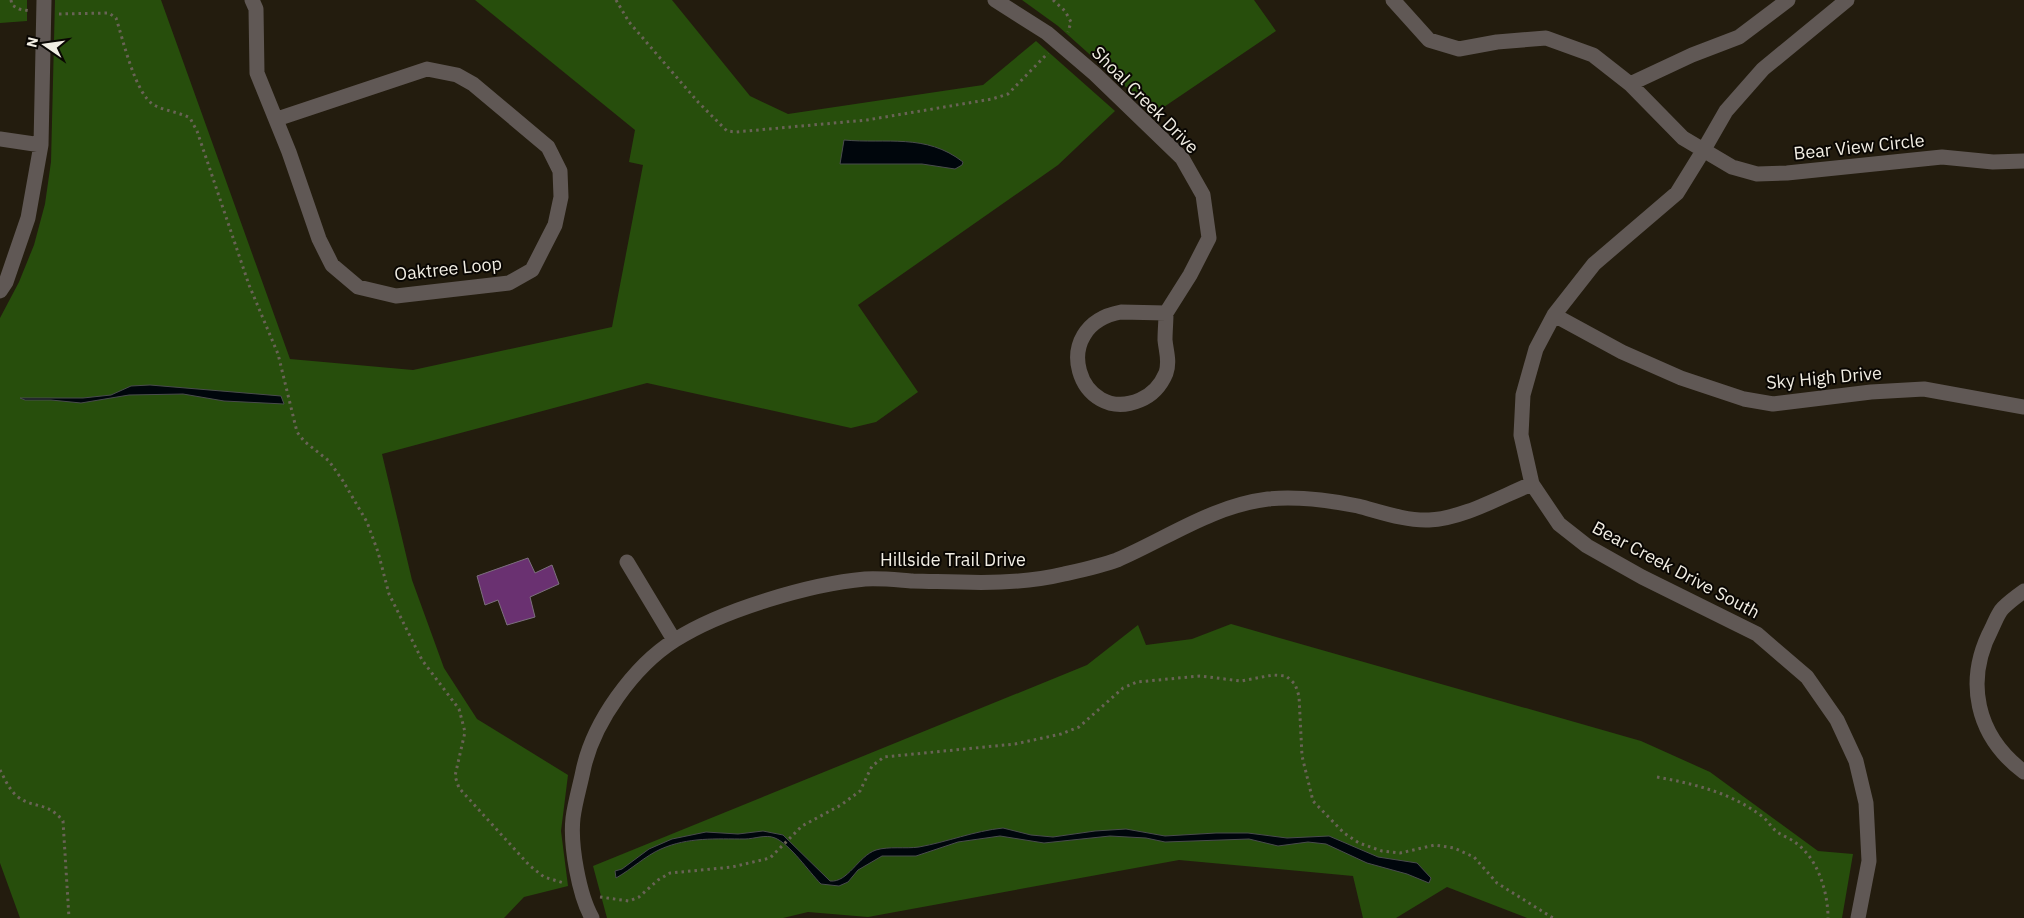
<svg xmlns="http://www.w3.org/2000/svg" width="2024" height="918" viewBox="0 0 2024 918" font-family="'IBM Plex Sans',sans-serif">
<style>
.green{fill:#274e0c}
.water{fill:#00060c;stroke:#494c4d}
.building{fill:#6a3171;stroke:#7d707e}
.lines{fill:none;stroke-linecap:round;stroke-linejoin:round}
.path{stroke:#696356;stroke-width:3;stroke-dasharray:2.5 4;stroke-linecap:butt}
.minor{stroke:#605855;stroke-width:15}
.labels{text-anchor:middle;stroke-width:4;stroke-linejoin:round;paint-order:stroke}
.street-label{font-size:18px;fill:#f2eee4;stroke:#0a0703}
</style>
<rect width="100%" height="100%" fill="#231c0e"/>
<!-- green -->
<path class="green" d="M0 0H27V21L0 23Z
M55 0H161L290 359 413 370 612 327 643 165 629 162 635 130 475 0H672L750 96 788 114 983 85 1036 41 1115 111 1058 165 858 305 918 392 876 422 851 428 647 383 382 454 412 580 444 668 477 719 568 775 561 831 568 886 524 897 504 918H20L0 863V318L19 282 34 245 45 204 51 162Z
M1022 0H1254L1276 31 1155 113 1058 26Z
M1231 624 1641 741 1710 772 1818 851 1853 854 1842 918H1527L1447 887 1396 918H1363L1353 876 1179 860 868 917 808 912 783 918H607L593 866 1087 665 1138 625 1146 645 1192 639Z"/>
<!-- water -->
<path class="water" d="M844 140C886 144 926 133 963 162L962 165 955 169 922 164H840Z
M150 385 281 396 284 404 224 401 183 394 129 395 81 403 51 400H25L20 398H83L111 395 131 386Z
M1003 828 1031 835 1053 837 1095 831 1126 829 1165 836 1216 833H1248L1287 838 1329 836 1378 857 1417 863 1431 878 1429 883 1407 874 1367 863 1326 844 1308 842 1278 846 1249 839 1165 842 1146 838 1110 836 1044 843 1000 836 958 842 916 856H882L858 870 848 882 839 886 821 884C809 872 790 844 775 838 766 834 754 839 745 839 716 839 688 837 661 849 645 856 632 869 616 878L615 871 622 869 649 849 672 839 706 832 738 834 763 831 783 835 830 881C848 883 858 856 876 850 889 846 905 849 919 847 947 842 974 831 1003 828Z"/>
<!-- building -->
<path class="building" d="M528 558 535 573 552 565 559 584 530 597 535 617 507 625 498 600 485 605 477 576Z"/>
<g class="lines">
<!-- path -->
<path class="path" d="M11 0 12 5 19 9 30 11
M616 0 629 22 698 102 727 131 736 132 867 120 992 99 1008 94 1048 53
M1053 0 1065 11 1071 22 1068 32
M59 14 109 13 116 18C123 39 135 94 154 105 165 111 179 112 190 118L197 131 249 285 278 354 297 432 304 441 329 461 343 481 367 522 378 552 389 594 422 660 459 709 465 732 455 776 459 788 529 865 544 877 564 883
M0 770C5 779 9 790 18 797 34 809 47 801 63 821L69 918
M1657 777C1695 784 1732 793 1763 817 1768 821 1771 827 1776 831 1782 836 1790 838 1796 843 1818 859 1828 892 1828 918
M600 897 629 901 639 897 658 880 670 873 732 867 770 858 802 826 841 805 860 791 872 766 884 757 1015 744 1061 734 1079 727 1123 688 1137 682 1200 676 1241 681 1273 675 1286 676 1295 684 1299 696 1302 756 1313 801 1344 833 1359 843 1382 851 1400 853 1435 845 1454 848 1474 857 1497 883 1553 918"/>
<!-- minor -->
<path class="minor" d="M252 0 256 9 257 73 289 152 319 239 332 265 358 287 396 296 509 283 532 270 555 225 561 197 560 171 548 147 473 84 457 75 427 69 277 119
M995 0 1047 33 1095 74 1182 158 1203 195 1209 238 1190 275 1166 313
M1393 0 1429 40 1459 49 1497 42 1546 38 1593 55 1630 84 1683 138 1732 167 1757 174 1787 173 1942 157 1993 162 2024 161
M1847 0 1763 69 1726 111 1703 151 1677 193 1594 264 1554 315 1536 349 1523 395 1521 435 1532 484 1559 524 1587 546 1642 577 1757 634 1807 677 1837 720 1856 761 1866 803 1869 861 1858 918
M1630 84 1692 55 1739 37 1788 0
M0 139 41 145
M0 291 6 282 28 218 41 145 44 0
M1121 312 1166 313C1166 322 1165 331 1165 340 1166 351 1170 361 1166 373 1161 385 1152 395 1140 400 1079 426 1046 326 1121 312Z
M1554 315 1622 352 1681 378 1744 399 1773 404 1871 392 1924 389 2024 407
M627 562 674 640
M2024 591C2017 596 2009 602 2003 608 1998 613 1995 622 1992 628 1964 681 1976 736 2024 772
M592 918C579 895 570 845 573 818 575 802 580 786 583 771 593 722 634 666 675 640 722 610 810 584 865 579 881 578 898 580 913 581 963 582 1015 586 1064 574 1082 570 1101 566 1117 560 1168 538 1212 506 1268 499 1299 496 1328 500 1358 506 1381 512 1406 521 1429 520 1462 519 1502 496 1532 484"/>
</g>
<g class="labels">
<!-- street labels -->
<g class="street-label">
<text transform="translate(1145 100) rotate(45)" y="6">Shoal Creek Drive</text>
<text transform="translate(1859 147) rotate(-6)" y="6">Bear View Circle</text>
<text transform="translate(448 269) rotate(-6)" y="6">Oaktree Loop</text>
<text transform="translate(1824 378) rotate(-5)" y="6">Sky High Drive</text>
<text x="953" y="566">Hillside Trail Drive</text>
<text transform="translate(1676 570) rotate(28)" y="6">Bear Creek Drive South</text>
</g>
</g>
<!-- north arrow -->
<g transform="translate(45 45) rotate(283)" stroke="#0a0703" stroke-width="4" paint-order="stroke">
<path d="M0-4L9 19L0 12L-9 19Z" fill="#f2eee4"/>
<text y="-8" font-size="14" font-weight="bold" text-anchor="middle" fill="#f2eee4">N</text>
</g>
</svg>
